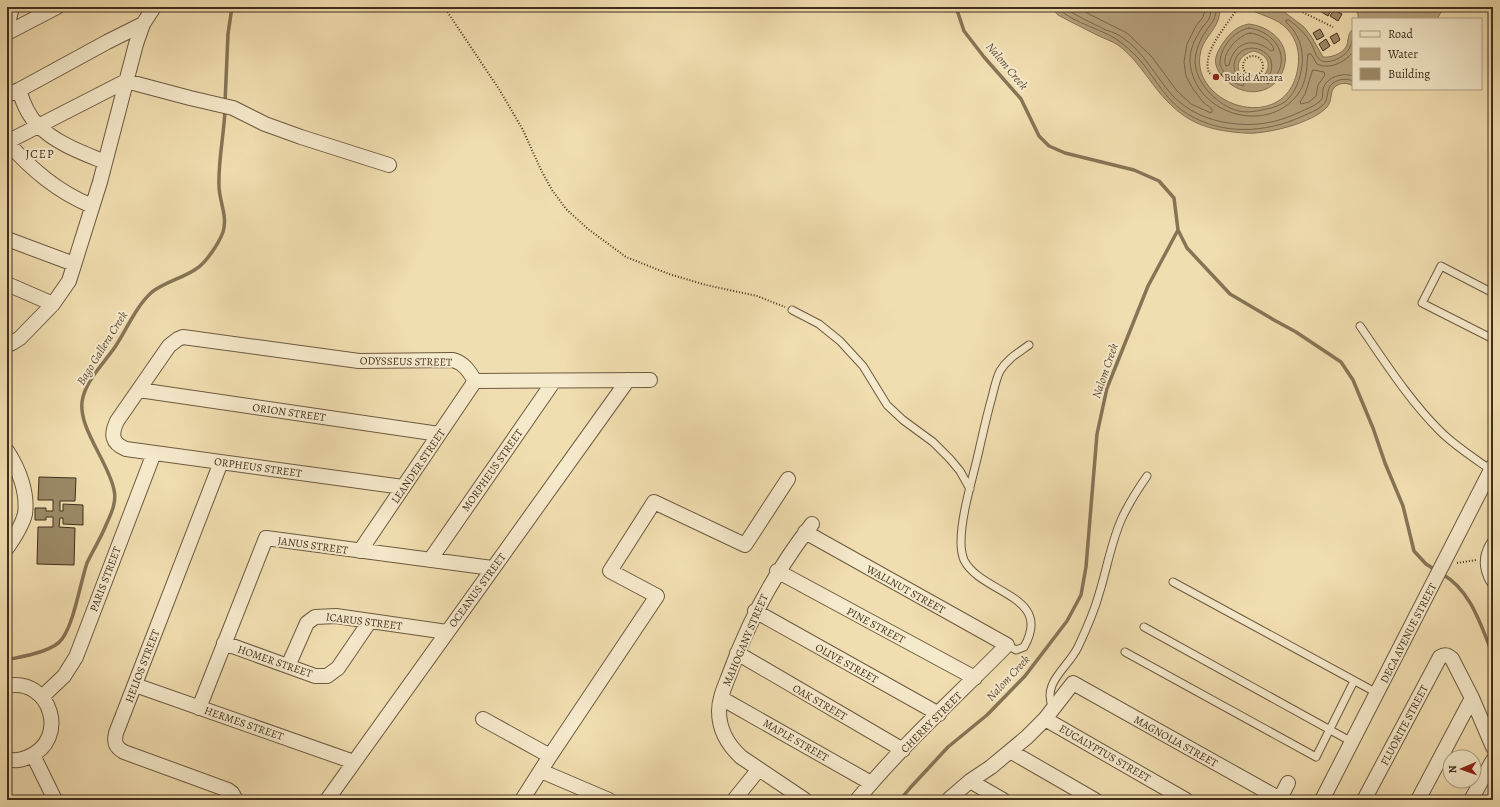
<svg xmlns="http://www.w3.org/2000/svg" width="1500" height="807" viewBox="0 0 1500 807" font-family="Alegreya,serif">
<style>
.water{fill:#b5a27d;stroke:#867456;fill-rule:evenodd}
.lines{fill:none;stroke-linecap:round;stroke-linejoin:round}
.shore{stroke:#7a684c;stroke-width:1}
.stream{stroke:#867456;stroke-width:3.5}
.building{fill:#9c8a68;stroke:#402e1b}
.service-casing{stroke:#6c5a40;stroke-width:9}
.minor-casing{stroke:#6c5a40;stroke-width:16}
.path{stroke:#402e1b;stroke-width:2;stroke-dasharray:1 2;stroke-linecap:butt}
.service{stroke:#f6eacc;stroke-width:7}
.minor{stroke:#f6eacc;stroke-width:14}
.poi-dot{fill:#8f2418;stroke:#f6eacc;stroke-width:1.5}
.labels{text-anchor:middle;stroke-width:4;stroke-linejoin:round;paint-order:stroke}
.poi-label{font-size:11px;fill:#402e1b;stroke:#f6eacc;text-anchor:start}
.street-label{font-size:11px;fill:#402e1b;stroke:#f6eacc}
.water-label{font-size:12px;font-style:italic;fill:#5d4b34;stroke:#f6eacc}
.neighbourhood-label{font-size:12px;letter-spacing:1px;fill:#402e1b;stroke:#f6eacc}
</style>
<rect width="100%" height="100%" fill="#f1deb0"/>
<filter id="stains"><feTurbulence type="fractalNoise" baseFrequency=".005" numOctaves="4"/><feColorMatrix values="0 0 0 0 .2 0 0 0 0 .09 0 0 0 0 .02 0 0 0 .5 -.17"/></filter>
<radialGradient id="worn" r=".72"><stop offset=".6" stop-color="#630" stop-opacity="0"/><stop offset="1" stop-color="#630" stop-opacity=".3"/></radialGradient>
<!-- water -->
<path class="water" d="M1051 7H1224C1219 10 1220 15 1218 20 1214 32 1202 40 1200 55 1192 107 1288 136 1298 67 1300 53 1297 40 1288 30 1277 17 1260 16 1246 7H1277L1283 11 1304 27 1311 36 1323 57C1330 58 1342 54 1346 47 1349 41 1347 34 1353 29V86C1348 83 1342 82 1336 86 1329 90 1333 101 1327 107 1313 123 1265 135 1244 133 1200 130 1179 119 1152 83 1142 70 1132 55 1118 45 1112 41 1105 39 1099 36 1085 29 1071 22 1058 15Z
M1353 7H1444L1437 19H1358V14Z
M1249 24C1273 27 1294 47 1282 73 1271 97 1240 97 1224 78 1221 75 1217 70 1216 65 1214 57 1219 49 1223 43 1230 33 1237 26 1249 24ZM1254 51C1288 61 1252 98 1240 73 1234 62 1244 53 1254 51Z"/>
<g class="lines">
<!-- shore -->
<path class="shore" d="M1057 7C1072 24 1106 29 1123 44 1130 50 1138 57 1144 65 1157 82 1168 102 1186 113 1222 136 1266 133 1303 116 1309 113 1316 111 1322 106 1330 100 1325 89 1333 83 1339 79 1346 78 1353 81
M1063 7C1076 16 1092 23 1106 30 1112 32 1118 34 1123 38 1144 52 1155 76 1172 95 1187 111 1207 120 1229 123 1254 127 1277 123 1300 112 1306 109 1313 107 1319 102 1324 98 1322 94 1323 89 1326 77 1343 72 1353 76
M1075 7 1127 33 1152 57 1177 91 1191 104 1211 113 1212 111V109L1203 102 1193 89 1186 76 1184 62 1187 44 1196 26 1203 17 1206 7
M1212 7C1210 11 1211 15 1209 19 1207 22 1204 25 1202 28 1195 38 1189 51 1190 62 1194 114 1267 136 1298 94 1304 86 1307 73 1307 63 1308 59 1307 57 1308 54H1311L1317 64C1330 70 1345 62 1353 52
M1218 7C1215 12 1216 16 1213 21 1211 25 1208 27 1206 31 1200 39 1195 52 1195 62 1196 84 1218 106 1239 111 1248 113 1258 111 1266 109 1273 108 1281 105 1286 101 1296 92 1300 79 1302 66 1304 49 1299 34 1286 22V20H1289C1298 27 1306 34 1312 45 1314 49 1315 55 1319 59 1327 67 1347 56 1350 47 1352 43 1352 39 1353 35
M1249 28C1279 32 1294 64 1268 84L1265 82C1290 51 1238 33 1234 65 1234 72 1238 79 1244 83L1243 86C1233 84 1224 75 1220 65 1219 49 1233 31 1249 28Z
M1250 33C1259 34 1272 40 1274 50L1271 51C1253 36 1234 42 1229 65L1226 66C1220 55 1238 35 1250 33Z
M1313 70 1324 72 1325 75 1318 85 1316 96 1309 102 1301 104 1300 102 1305 94Z"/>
<!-- stream -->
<path class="stream" d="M225 103 228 34 232 7
M1178 230 1187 248 1230 294 1274 320 1296 332 1341 362 1353 380 1373 428 1385 463 1403 506 1414 551 1426 564 1437 571
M1442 574C1471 590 1481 626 1493 655
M11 659C25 656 54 651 62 639 74 623 80 584 87 563 93 550 101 538 106 525 111 514 117 502 114 490 109 462 75 425 83 397 88 378 104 363 115 347 127 329 136 306 152 292 165 282 183 278 196 269 206 263 219 243 223 232 228 216 219 201 219 186 218 161 224 135 225 110
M900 800 910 788 948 747 987 715 1025 676 1067 621 1081 595 1086 567 1097 434 1107 388 1148 286 1178 230 1174 198 1159 181 1134 170 1065 153 1049 146 1039 136 1021 99 984 57 964 31 956 7"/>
</g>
<!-- building -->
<path class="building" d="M1322 7H1328L1332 9 1328 16 1320 11Z
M1334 10 1342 14 1338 21 1330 16Z
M1320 29 1324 36 1317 40 1313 33Z
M1337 33 1340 40 1334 44 1330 37Z
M1326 39 1330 46 1323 51 1319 44Z
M39 477 76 478 75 501H60V511H63V504L83 505V525L63 524V518H60L59 527 75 528 74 565 37 564 38 527H53V517H46V520H35V508H46V511H53V500H38Z"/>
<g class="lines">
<defs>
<path id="service" d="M1493 293 1441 266 1422 303 1493 339
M792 310 819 324 840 341 863 366 887 405 903 420 933 442 950 459 960 471 970 489
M1360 326C1385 362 1409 400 1440 431 1455 446 1474 458 1491 470
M1173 582 1377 693
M1144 627 1352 742
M1007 645 1016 650 1024 647C1054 595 981 594 964 560 962 555 961 548 961 542 961 517 971 484 977 459 982 438 986 418 992 397 994 389 996 379 1000 371 1007 359 1018 353 1029 345
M1125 652 1316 757 1354 681
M1053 708C1041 683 1068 668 1078 647 1086 630 1094 612 1099 594 1107 569 1111 542 1122 518 1129 503 1138 489 1147 476"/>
<path id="minor" d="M7 28 12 7
M7 33 57 7
M19 90C23 103 28 116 38 125 55 143 83 153 105 162
M7 95 19 90 107 42 143 24
M7 142 126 81 190 98 233 108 265 124 301 137 389 165
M7 142C32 170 58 192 92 206
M7 239 74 264
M7 284 53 304
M7 345 12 343 20 338 53 304 69 281 100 182 136 44 143 24 154 7
M475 381 650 380
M139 390 439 434
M7 451C19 469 28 493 25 514 22 526 14 538 7 548
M221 462 116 733C114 742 115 747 124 752L228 790 232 793 236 800
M403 487 126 449C111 443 111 434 117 421L169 346 178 339 183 337 359 361 453 360C464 363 469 371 475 381
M805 532 1007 645C957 696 903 744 857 800
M1493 545C1486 557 1486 567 1493 580
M360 551 475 381
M430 560 554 381
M777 571 975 678
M755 611 939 714
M224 643 315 676H327L338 668 370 621
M737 653 903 750
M288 666 307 623 315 617 336 616 447 632
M135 685 354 762
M7 686C51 677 70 740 28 757 22 760 14 761 7 759
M42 697 64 676 76 657 154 453
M721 698 871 783
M199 708 266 538 492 568
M483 719 550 756
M1045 719 1186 800
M1010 751 1095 800
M33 755 55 800
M541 771 609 800
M970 781 1003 800
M327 800 628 380
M522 800 550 756 657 596 610 571 654 502 745 545 788 479
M734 800 759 769
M805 800 741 757C728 745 719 729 719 711 719 697 726 684 731 670 751 616 776 570 812 524
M948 800 970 781 991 767 1027 737 1045 719 1073 683 1280 799
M1279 800 1288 783
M1322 800 1493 466
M1364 800 1440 657C1445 654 1448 655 1452 659L1472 698 1493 747
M1418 800 1472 698
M1471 800 1493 760"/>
</defs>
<!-- service casing -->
<use href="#service" class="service-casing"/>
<!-- minor casing -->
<use href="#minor" class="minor-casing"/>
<!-- path -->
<path class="path" d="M444 7 499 89 523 130 541 170 552 190 566 209 588 229 626 257 669 274 706 285 757 296 785 307
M1238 7C1228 25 1201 51 1209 73L1213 75 1243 74 1246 73
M1292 7 1333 27
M1243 66a10 10 0 1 1 20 0a10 10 0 1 1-20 0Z
M1457 563 1476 560"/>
<!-- service -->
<use href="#service" class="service"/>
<!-- minor -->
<use href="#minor" class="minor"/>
</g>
<!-- markers -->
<circle class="poi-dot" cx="1216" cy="77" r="4"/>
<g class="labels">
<!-- poi labels -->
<g class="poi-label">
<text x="1224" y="81">Bukid Amara</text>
</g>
<!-- street labels -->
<g class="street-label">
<text transform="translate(406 361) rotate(1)" y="4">ODYSSEUS STREET</text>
<text transform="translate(289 412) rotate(8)" y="4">ORION STREET</text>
<text transform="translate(418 466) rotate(-56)" y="4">LEANDER STREET</text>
<text transform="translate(258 467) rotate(8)" y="4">ORPHEUS STREET</text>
<text transform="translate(492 470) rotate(-55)" y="4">MORPHEUS STREET</text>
<text transform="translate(313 545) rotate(8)" y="4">JANUS STREET</text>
<text transform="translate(105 579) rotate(-69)" y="4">PARIS STREET</text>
<text transform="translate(906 589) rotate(29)" y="4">WALLNUT STREET</text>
<text transform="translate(477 590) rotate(-54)" y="4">OCEANUS STREET</text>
<text transform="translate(364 621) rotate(7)" y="4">ICARUS STREET</text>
<text transform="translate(876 625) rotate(28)" y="4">PINE STREET</text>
<text transform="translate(1408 633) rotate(-63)" y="4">DECA AVENUE STREET</text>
<text transform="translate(745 640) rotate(-67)" y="4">MAHOGANY STREET</text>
<text transform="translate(275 661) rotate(19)" y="4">HOMER STREET</text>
<text transform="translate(847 663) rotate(29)" y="4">OLIVE STREET</text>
<text transform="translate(142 666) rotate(-69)" y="4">HELIOS STREET</text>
<text transform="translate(820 702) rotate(30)" y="4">OAK STREET</text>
<text transform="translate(931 722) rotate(-45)" y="4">CHERRY STREET</text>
<text transform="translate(244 723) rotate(19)" y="4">HERMES STREET</text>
<text transform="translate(1404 725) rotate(-62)" y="4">FLUORITE STREET</text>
<text transform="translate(796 740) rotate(30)" y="4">MAPLE STREET</text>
<text transform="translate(1176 741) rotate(29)" y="4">MAGNOLIA STREET</text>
<text transform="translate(1105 753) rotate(30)" y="4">EUCALYPTUS STREET</text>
</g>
<!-- water labels -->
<g class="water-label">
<text transform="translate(1007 66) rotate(50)" y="4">Nalom Creek</text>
<text transform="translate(102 348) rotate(-58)" y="4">Bago Gallera Creek</text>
<text transform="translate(1105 371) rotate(-71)" y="4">Nalom Creek</text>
<text transform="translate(1008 678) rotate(-47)" y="4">Nalom Creek</text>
</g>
<!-- neighbourhood labels -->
<g class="neighbourhood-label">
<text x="40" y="158">JCEP</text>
</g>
</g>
<!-- margin -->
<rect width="1500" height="807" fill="none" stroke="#f1deb0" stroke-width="24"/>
<rect x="8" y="8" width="1484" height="791" fill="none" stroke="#402e1b" stroke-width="2"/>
<rect x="12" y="12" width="1476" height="783" fill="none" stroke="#402e1b"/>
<!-- legend -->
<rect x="1352" y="18" width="130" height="72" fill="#f6eacc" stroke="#ad9f85"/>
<rect x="1360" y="31" width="20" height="6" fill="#f6eacc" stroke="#ad9f85"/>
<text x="1388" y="38" font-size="12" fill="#402e1b">Road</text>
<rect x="1360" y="48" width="20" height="12" fill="#b5a27d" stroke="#ad9f85"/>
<text x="1388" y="58" font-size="12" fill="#402e1b">Water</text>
<rect x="1360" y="68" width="20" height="12" fill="#9c8a68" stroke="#ad9f85"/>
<text x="1388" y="78" font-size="12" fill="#402e1b">Building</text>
<!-- north arrow -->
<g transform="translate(1462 769) rotate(268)"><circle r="19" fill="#f6eacc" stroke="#ad9f85"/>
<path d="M0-3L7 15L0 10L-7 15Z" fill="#8f2418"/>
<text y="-6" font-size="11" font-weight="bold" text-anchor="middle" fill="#402e1b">N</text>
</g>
<rect width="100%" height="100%" filter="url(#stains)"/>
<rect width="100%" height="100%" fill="url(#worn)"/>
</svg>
